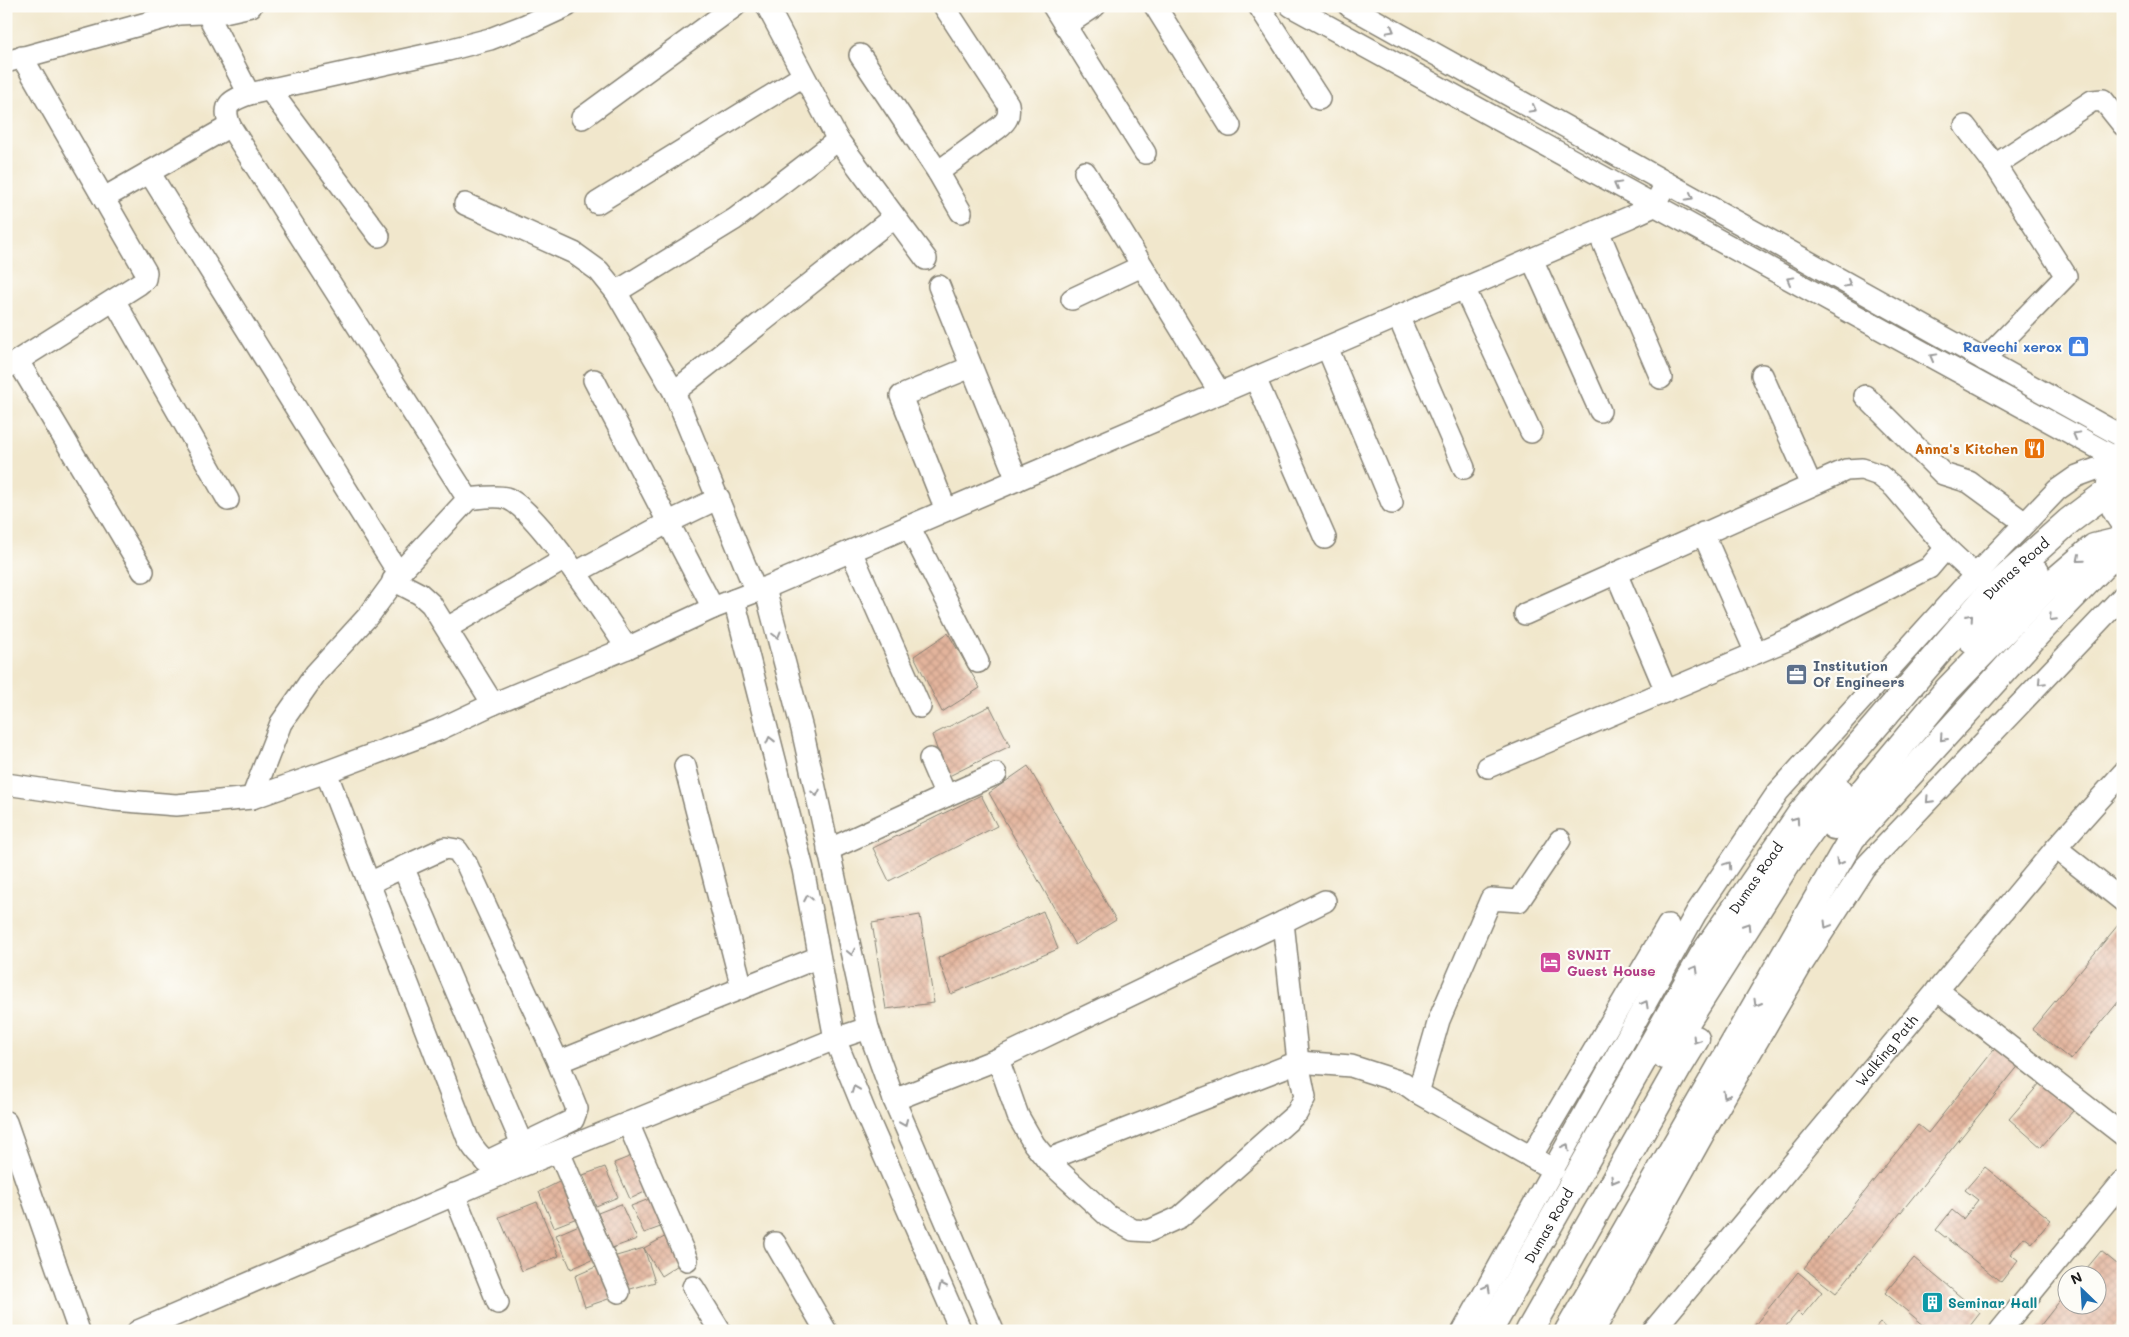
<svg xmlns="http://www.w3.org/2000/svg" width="2129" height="1337" viewBox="0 0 2129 1337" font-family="Mali,sans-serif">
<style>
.building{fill:url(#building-cross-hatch)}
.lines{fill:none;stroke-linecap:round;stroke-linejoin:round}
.minor-casing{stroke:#868274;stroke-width:24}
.major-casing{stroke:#868274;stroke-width:29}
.minor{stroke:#fff;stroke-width:21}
.major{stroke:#fff;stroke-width:26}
.oneway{stroke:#999}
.labels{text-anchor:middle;stroke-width:4.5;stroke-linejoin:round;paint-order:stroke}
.shop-label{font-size:14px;font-weight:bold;fill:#366cbe;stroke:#fdfcf7;text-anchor:end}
.food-label{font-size:14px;font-weight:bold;fill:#c56008;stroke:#fdfcf7;text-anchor:end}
.street-label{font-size:14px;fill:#1c1c1c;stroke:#fdfcf7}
.service-label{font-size:14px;font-weight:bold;fill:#4e5e75;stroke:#fdfcf7;text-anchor:start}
.hotel-label{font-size:14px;font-weight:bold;fill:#b23c85;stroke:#fdfcf7;text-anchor:start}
.culture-label{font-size:14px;font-weight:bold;fill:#0d838f;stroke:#fdfcf7;text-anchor:start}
</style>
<defs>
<pattern id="building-cross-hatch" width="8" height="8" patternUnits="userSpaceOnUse" patternTransform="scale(1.25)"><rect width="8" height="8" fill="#e3b49c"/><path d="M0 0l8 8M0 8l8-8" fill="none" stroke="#c29a86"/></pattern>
</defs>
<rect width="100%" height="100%" fill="#fdfcf7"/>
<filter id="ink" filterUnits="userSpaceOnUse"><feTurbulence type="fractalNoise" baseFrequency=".02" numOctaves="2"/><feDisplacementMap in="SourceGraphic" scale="10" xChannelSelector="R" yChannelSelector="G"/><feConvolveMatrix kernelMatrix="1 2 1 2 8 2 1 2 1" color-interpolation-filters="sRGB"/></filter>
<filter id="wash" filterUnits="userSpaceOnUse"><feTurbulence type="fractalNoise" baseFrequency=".0096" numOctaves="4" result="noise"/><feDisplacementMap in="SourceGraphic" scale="20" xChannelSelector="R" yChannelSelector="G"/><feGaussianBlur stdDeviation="1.12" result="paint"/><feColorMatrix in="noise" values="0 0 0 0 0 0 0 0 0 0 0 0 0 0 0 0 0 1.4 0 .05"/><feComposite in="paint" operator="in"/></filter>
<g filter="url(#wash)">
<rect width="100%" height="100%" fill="#f1e7cc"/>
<g id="blocks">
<!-- building -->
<path class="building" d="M948 633 980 688 942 712 914 656Z
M990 706 1010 746 947 777 932 735Z
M1028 766 1116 920 1075 945 989 793Z
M981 795 997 826 889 881 873 848Z
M1043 911 1058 949 951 994 938 958Z
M920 915 934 1003 886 1009 872 923Z
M2123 919V996L2071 1060 2032 1029Z
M1997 1046 2020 1064 1836 1293 1804 1268 1918 1125 1928 1133Z
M2040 1083 2073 1111 2041 1147 2009 1119Z
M634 1155 651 1189 630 1199 614 1163Z
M605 1167 618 1197 596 1206 583 1175Z
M1985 1167 2051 1220 2032 1243 2024 1237 2010 1254 2018 1260 2001 1282 1936 1230 1952 1210 1963 1219 1978 1200 1965 1190Z
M563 1180 577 1218 554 1227 539 1192Z
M2123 1196V1213L2114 1206Z
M652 1198 666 1225 644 1233 631 1206Z
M537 1202 559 1256 522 1271 499 1217Z
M621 1204 637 1239 612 1248 598 1213Z
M579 1225 596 1258 571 1269 556 1235Z
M670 1234 683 1262 661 1276 644 1248Z
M644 1248 655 1282 627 1290 613 1257Z
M2101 1251 2123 1269V1316L2111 1331H2036L2066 1293V1304H2096V1274H2082Z
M1914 1258 1980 1313 1966 1331H1931L1885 1293Z
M600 1265 614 1297 585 1307 575 1276Z
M1798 1272 1822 1292 1802 1316 1798 1312 1786 1326 1792 1331H1750Z
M1880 1323 1889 1331H1873Z"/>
</g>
</g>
<g filter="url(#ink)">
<use href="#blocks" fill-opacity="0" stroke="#868274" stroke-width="1"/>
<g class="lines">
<defs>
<g id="minor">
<path d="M767 6 838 140 926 259"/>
<path d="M1053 6 1145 153"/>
<path d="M1155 6 1230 126"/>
<path d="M1259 6 1319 99"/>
<path d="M1291 6 2118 459"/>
<path d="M1349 6 2123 437"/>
<path d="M207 13 249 94"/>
<path d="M1065 26 1095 6"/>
<path d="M860 55 938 172 961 212"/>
<path d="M6 62 179 14 224 12 251 6"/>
<path d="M269 89 379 236"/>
<path d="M582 118 735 6"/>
<path d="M1965 126 1995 165 2066 276 1984 360"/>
<path d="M1995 165 2092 101 2103 100 2123 125"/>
<path d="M149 172 399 574"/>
<path d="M938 172 998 128C1007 121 1010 116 1008 104L944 6"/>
<path d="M1085 172 1220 393"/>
<path d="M104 198 230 126"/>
<path d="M597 203 803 76"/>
<path d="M465 204 574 253 599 271 616 292 674 392 756 592"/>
<path d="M1598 231 1661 378"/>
<path d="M1532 259 1600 411"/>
<path d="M939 286 1017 480"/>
<path d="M1464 288 1531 432"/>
<path d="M616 292 735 219 838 140"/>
<path d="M1072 299 1142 266"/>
<path d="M114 300 228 500"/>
<path d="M1398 316 1464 468"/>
<path d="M1327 347 1392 503"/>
<path d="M18 361 143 571"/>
<path d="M6 368 139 284 145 279 146 272 22 57"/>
<path d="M1762 375 1811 485"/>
<path d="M1255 378 1325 538"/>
<path d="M594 380 713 608"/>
<path d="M674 392 894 217"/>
<path d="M1865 396 1943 474 1969 482 2025 523"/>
<path d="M468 499 230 126C222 104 230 101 249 94L448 50 490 39 526 25 567 6"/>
<path d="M946 510 901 396 971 367"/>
<path d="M909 526 978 662"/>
<path d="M1703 533 1756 653"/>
<path d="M851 551 920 707"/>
<path d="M577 572 669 522 719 498"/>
<path d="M1616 573 1666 691"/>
<path d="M393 580 420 594 431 604 493 704"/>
<path d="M765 588 802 729 868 1028 894 1100 993 1331"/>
<path d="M734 600 803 869 835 1039 865 1112 961 1331"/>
<path d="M1525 614 1846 470 1862 469 1879 475 1894 487 1946 548 1975 575"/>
<path d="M447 628 565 559"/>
<path d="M685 766 742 988"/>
<path d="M1488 767 1789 639 1929 568 1946 548"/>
<path d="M326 772 468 1139C476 1153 484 1161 499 1168"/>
<path d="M6 784 114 800 176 805 252 798 326 772 438 730 493 704 627 648 713 608 765 588 1630 217 1654 206 1666 183"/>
<path d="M946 796 996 774"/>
<path d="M252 798 281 723 316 673 370 614 403 569 468 499C479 498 495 495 506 498 536 507 607 619 627 648"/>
<path d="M2056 848 2123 901"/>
<path d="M828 850 946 796 930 759"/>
<path d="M403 867 522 1144"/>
<path d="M369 883 445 848 457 850 466 863 558 1062 577 1109 573 1120 486 1162"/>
<path d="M1283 922 1325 901"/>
<path d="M1937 990 2123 1135"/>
<path d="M558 1062 819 957"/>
<path d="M1418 1093 1439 1020 1491 899 1519 901 1560 840"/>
<path d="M894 1100 998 1059 1283 922 1298 1062 1305 1097 1297 1113 1180 1217 1149 1231 1133 1230 1108 1216 1047 1160 1034 1144 1018 1116 998 1059"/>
<path d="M6 1122 79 1331"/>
<path d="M628 1123 687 1260"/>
<path d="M559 1152 619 1292"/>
<path d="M1531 1157 1668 925"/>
<path d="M1047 1160 1298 1062 1351 1066 1404 1083 1418 1093 1554 1170"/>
<path d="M454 1194 498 1303"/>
<path d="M775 1243 826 1331"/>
<path d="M693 1287 720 1331"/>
<path d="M138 1331 507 1172 835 1039 868 1028"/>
<path d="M1463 1331 1696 913 1778 792 1961 590 2057 490 2077 476 2115 462"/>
<path d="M1594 1331 1708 1126 1801 966 1864 868 2123 596"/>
<path id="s1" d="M1653 1331 2056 848 2123 773"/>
<path d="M2000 1331 2123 1181"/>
</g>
<g id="major">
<path d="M2123 453C2105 476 2106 499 2123 522"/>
<path d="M1972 640 2036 572"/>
<path d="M1834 826 1948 689 2044 590 2094 547 2123 540"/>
<path d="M1665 1056 1788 862 1839 792"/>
<path id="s2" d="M1489 1331 1703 955 1801 813 1993 589 2069 521 2109 491"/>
<path d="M1529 1331 1677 1070 1696 1039"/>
<path d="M1568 1331 1852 838 2037 634 2123 545"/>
</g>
</defs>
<!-- minor casing -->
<use href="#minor" class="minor-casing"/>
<!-- major casing -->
<use href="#major" class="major-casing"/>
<!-- minor -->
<use href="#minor" class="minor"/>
<!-- major -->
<use href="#major" class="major"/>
</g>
<!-- one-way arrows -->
<defs><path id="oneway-chevron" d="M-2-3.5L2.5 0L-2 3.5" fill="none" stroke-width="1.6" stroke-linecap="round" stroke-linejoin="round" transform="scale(1.25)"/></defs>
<g class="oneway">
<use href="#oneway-chevron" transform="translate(1391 30) rotate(29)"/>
<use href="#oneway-chevron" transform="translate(1533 109) rotate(29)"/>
<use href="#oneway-chevron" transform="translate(1617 185) rotate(-151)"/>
<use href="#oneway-chevron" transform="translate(1690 197) rotate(29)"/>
<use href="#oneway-chevron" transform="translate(1790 280) rotate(-151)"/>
<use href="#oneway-chevron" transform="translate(1848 284) rotate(29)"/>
<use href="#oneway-chevron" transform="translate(1933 357) rotate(-151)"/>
<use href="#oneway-chevron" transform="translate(2076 435) rotate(-151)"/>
<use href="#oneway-chevron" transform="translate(2080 559) rotate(139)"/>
<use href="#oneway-chevron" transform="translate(1970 617) rotate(-49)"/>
<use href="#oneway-chevron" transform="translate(2052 618) rotate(134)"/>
<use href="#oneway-chevron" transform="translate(777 635) rotate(75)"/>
<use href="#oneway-chevron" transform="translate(2041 682) rotate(133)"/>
<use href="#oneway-chevron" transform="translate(1943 738) rotate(132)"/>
<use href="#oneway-chevron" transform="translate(770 740) rotate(-104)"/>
<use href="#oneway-chevron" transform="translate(816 793) rotate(78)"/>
<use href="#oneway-chevron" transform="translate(1929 800) rotate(133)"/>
<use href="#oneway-chevron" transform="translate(1796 820) rotate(-55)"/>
<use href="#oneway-chevron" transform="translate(1839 862) rotate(120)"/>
<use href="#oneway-chevron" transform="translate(1728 865) rotate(-56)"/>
<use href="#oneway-chevron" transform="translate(808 898) rotate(-101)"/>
<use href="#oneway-chevron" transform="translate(1827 925) rotate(121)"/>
<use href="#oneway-chevron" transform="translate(1747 926) rotate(-58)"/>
<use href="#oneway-chevron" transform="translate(851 952) rotate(77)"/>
<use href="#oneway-chevron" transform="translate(1695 969) rotate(-60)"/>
<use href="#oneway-chevron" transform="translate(1757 1003) rotate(120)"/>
<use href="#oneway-chevron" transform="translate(1645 1004) rotate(-61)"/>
<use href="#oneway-chevron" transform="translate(1696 1040) rotate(122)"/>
<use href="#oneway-chevron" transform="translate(855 1089) rotate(-112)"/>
<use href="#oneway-chevron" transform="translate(1726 1095) rotate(120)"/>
<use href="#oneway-chevron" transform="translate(904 1123) rotate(67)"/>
<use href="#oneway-chevron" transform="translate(1566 1147) rotate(-61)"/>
<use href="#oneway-chevron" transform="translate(1614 1180) rotate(120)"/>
<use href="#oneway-chevron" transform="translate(942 1286) rotate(-114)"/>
<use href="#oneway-chevron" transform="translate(1487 1288) rotate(-61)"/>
</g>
</g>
<!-- icons -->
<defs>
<symbol id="shop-square" viewBox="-11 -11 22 22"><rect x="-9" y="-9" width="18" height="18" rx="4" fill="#3f7fe0" stroke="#fdfcf7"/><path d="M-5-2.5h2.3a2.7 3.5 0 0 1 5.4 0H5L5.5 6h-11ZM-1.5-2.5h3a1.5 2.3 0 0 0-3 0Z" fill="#fff"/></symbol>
<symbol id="restaurant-square" viewBox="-11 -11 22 22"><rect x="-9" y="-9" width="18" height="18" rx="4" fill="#e8710a" stroke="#fdfcf7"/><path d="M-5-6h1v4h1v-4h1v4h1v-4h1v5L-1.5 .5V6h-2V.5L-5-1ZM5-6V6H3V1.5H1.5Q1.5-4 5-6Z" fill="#fff"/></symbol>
<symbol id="office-square" viewBox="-11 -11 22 22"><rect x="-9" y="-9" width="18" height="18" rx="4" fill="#5c6f8a" stroke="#fdfcf7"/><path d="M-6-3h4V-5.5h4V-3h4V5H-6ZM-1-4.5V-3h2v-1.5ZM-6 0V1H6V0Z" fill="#fff"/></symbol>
<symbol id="hotel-square" viewBox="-11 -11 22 22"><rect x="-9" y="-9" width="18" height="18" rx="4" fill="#d1479c" stroke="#fdfcf7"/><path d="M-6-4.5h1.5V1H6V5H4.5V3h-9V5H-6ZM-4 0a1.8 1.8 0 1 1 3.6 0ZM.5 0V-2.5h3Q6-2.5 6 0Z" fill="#fff"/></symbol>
<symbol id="building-square" viewBox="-11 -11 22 22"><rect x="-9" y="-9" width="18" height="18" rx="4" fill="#0f9aa8" stroke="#fdfcf7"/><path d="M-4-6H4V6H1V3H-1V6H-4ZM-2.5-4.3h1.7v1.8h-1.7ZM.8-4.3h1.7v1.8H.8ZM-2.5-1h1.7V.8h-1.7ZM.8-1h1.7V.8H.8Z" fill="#fff"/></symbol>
</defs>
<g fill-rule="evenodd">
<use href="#shop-square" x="2066" y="334" width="25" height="25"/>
<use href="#restaurant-square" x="2022" y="436" width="25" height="25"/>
<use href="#office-square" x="1784" y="662" width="25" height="25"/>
<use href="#hotel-square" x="1538" y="950" width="25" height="25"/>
<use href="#building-square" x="1920" y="1290" width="25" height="25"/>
</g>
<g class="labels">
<!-- shop labels -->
<g class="shop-label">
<text x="2062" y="352">Ravechi xerox</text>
</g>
<!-- food labels -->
<g class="food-label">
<text x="2018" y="454">Anna's Kitchen</text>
</g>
<!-- street labels -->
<g class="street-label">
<text dy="5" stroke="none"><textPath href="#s2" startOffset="931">Dumas Road</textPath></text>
<text dy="5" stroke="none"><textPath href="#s2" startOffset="526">Dumas Road</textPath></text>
<text dy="5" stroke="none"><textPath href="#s1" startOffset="365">Walking Path</textPath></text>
<text dy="5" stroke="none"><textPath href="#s2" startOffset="121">Dumas Road</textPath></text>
</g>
<!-- service labels -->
<g class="service-label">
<text x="1813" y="671">Institution<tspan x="1813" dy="16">Of Engineers</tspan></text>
</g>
<!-- hotel labels -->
<g class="hotel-label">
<text x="1567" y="960">SVNIT<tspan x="1567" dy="16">Guest House</tspan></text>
</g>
<!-- culture labels -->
<g class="culture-label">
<text x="1948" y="1308">Seminar Hall</text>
</g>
</g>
<!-- margin -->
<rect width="2129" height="1337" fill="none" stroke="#fdfcf7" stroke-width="25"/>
<!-- north arrow -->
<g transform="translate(2082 1290) rotate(335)"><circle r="24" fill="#fdfcf7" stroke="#a3a29f"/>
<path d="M0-4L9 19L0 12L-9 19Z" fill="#1f6fb2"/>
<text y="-8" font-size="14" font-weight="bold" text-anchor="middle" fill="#1c1c1c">N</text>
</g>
</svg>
